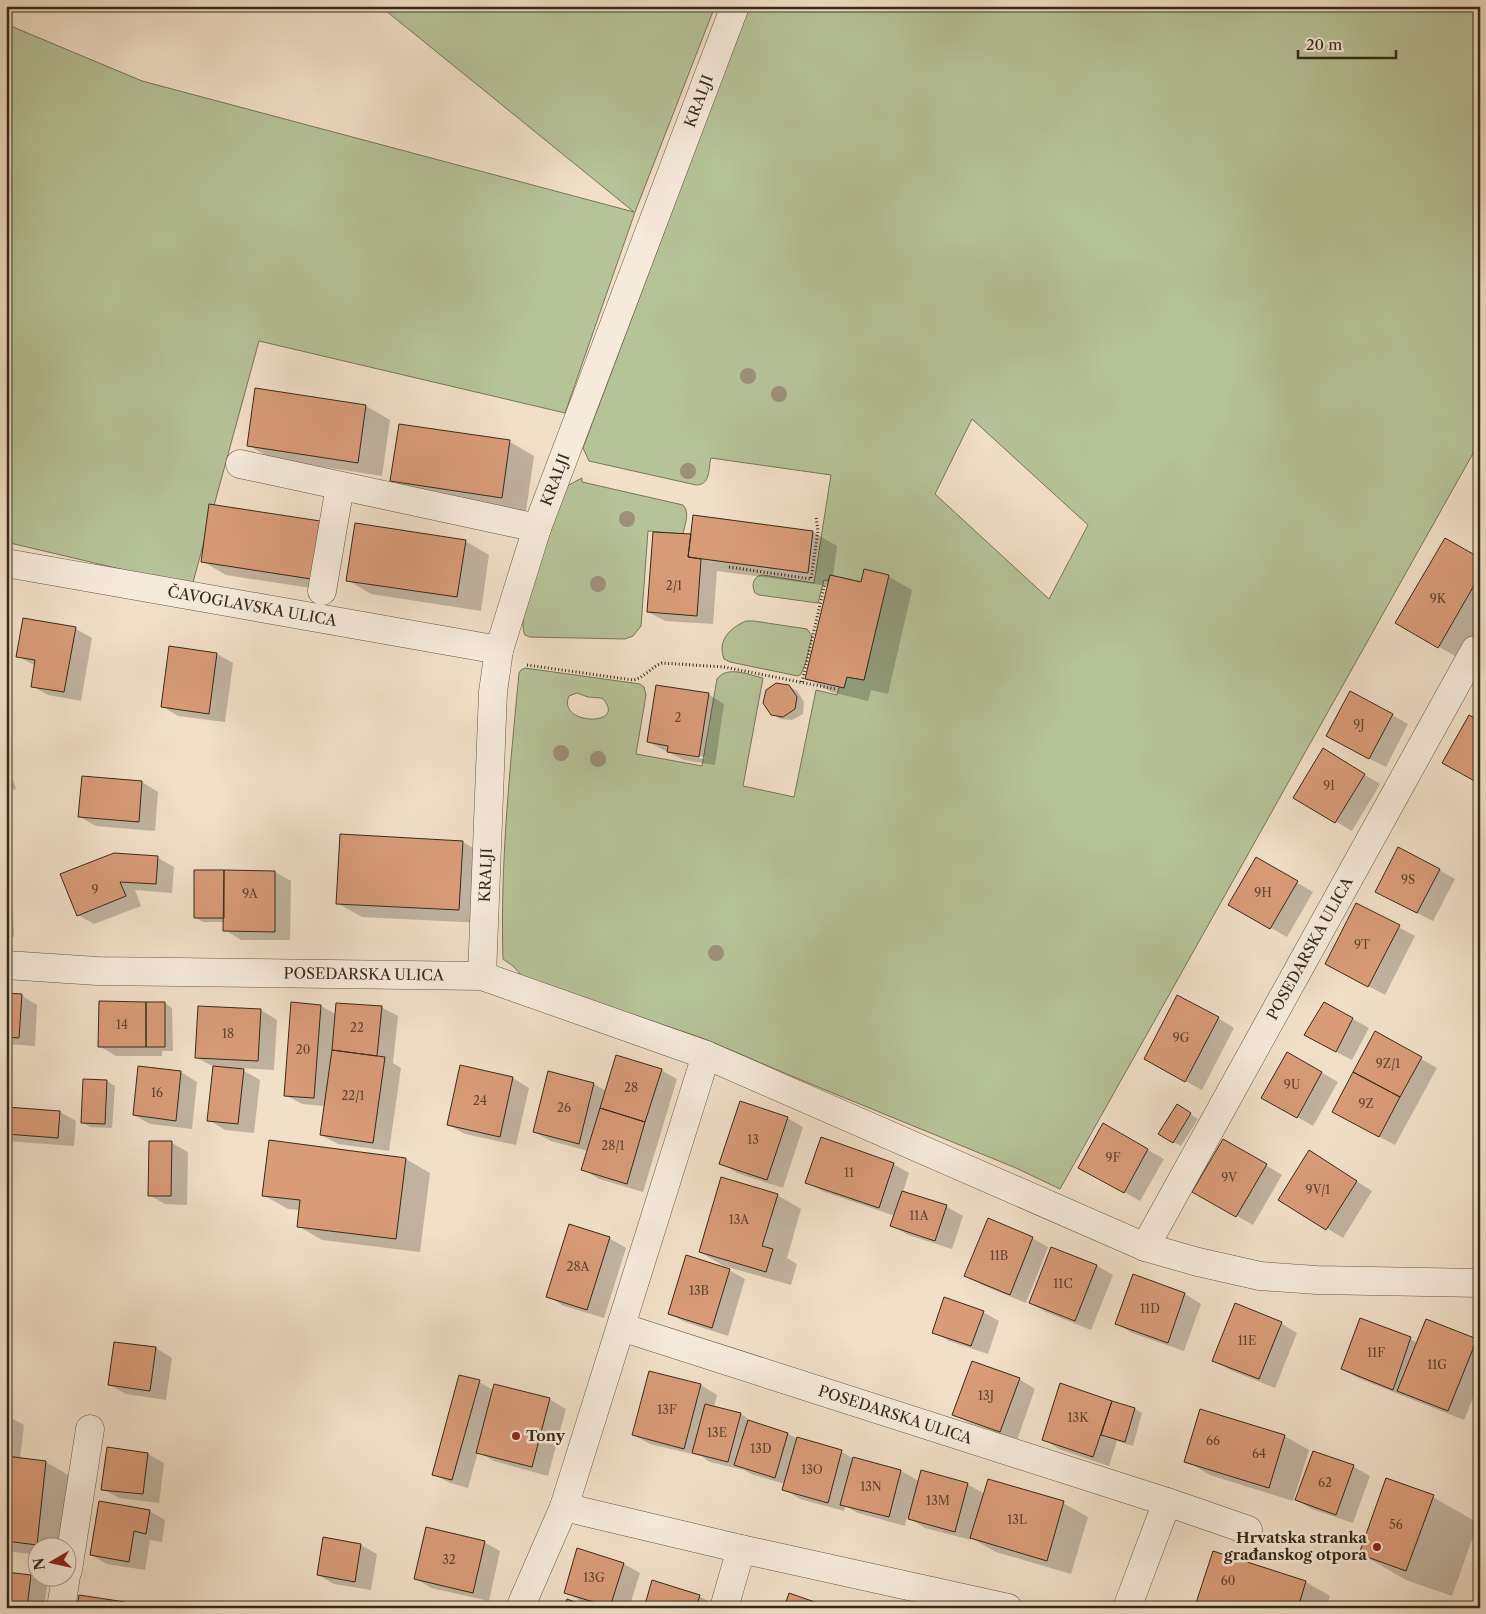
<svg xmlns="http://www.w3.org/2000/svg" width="1486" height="1614" viewBox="0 0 1486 1614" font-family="'Libre Caslon Text',serif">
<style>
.green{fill:#b6c298;stroke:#767658;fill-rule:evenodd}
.shadow{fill:#0003;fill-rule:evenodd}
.building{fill:#d99b78;stroke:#372a19}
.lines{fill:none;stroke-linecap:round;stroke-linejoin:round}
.minor-casing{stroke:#665744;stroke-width:29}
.path{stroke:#372a19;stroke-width:3;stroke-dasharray:1 2.5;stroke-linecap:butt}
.minor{stroke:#f6eadb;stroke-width:28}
.tree{fill:#9c9079}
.poi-dot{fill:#8f2418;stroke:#f6eadb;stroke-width:2}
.labels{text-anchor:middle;stroke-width:5;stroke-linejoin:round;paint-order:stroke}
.number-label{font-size:12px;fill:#604631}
.street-label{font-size:15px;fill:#372a19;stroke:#f6eadb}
.poi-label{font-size:15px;font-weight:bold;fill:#372a19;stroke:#f6eadb;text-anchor:start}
</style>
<rect width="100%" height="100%" fill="#f1dfc7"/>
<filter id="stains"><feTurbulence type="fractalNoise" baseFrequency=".004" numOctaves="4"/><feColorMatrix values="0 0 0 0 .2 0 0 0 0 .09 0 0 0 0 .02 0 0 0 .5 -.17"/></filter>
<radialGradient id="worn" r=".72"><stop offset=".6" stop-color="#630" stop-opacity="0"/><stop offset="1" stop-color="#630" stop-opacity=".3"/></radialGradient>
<!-- green -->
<path class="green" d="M380 6H715L635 212 565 413 259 341 192 586 6 542V24L142 81 634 212Z
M744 6H1480V441L1060 1189 1016 1168 801 1080 705 1039 523 977 513 966 503 959C500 863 510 769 519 673L521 670 525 668 640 684 644 687 646 695 636 754 702 766 717 679C727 665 749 675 763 678L743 786 794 797 816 690 837 695 839 687 847 677 864 680 888 575 861 582 830 575 828 581 824 580 818 603 759 595 755 593C752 586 752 581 758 576L763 575 814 583 831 475 711 458C708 469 711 485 696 485L589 461 583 448 701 134ZM972 419 1088 525 1049 599 935 494ZM577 693 588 697 602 698C630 727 556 726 569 696Z
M582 478V482L683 505C690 512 685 524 683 534L648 531 641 626 633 636 625 639 530 637 525 635C513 617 558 511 567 486Z
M746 621H754L807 629 812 636 806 662 801 674 798 676 730 662 724 659C717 640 730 628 746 621Z"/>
<!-- shadow -->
<path class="shadow" d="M257 390 366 406 390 420 382 476 272 459 248 445Z
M510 442 534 456 526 511 416 494 392 480Z
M210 506 320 522 336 592 226 575 202 561Z
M813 532 837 546 833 577 862 583 888 576 912 590 888 694 871 690 868 701 831 692 807 678 828 586 717 571 713 624 665 621 648 612 690 536Z
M465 541 489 555 481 611 371 594 347 580Z
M1480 560V630L1462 660 1397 623Z
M76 629 92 638 81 701 48 695 32 686 36 666 17 656Z
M217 654 233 663 225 722 178 716 162 706Z
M789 686 797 691 804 702 803 714 792 720 780 719 772 714Z
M708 694 724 704 715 765 684 760 648 742ZM679 752 705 757 704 759 682 755Z
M1392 715 1408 724 1386 767 1343 745Z
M1323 750 1380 784 1352 831 1295 798Z
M6 758 16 789 6 792Z
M142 782 158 792 155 831 96 826 80 817Z
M463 842 487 856 483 923 362 917 337 903Z
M114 854 158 858 174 867 172 893 135 890 141 906 94 924 78 915Z
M6 857 11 860 14 937H6Z
M1256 859 1313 892 1287 937 1230 904Z
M1439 870 1455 879 1433 921 1393 901Z
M224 871 275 872 291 881 290 940H241L225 930V922H203L195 917Z
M1357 905 1415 936 1385 995 1343 973Z
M6 994 21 995 37 1005 35 1046 6 1044Z
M165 1003 172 1008 173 1051H162V1056H116L99 1046Z
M1324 1003 1369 1028 1352 1060 1321 1044Z
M321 1006 337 1015 381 1007 398 1016 393 1063 401 1068 389 1151 338 1144 321 1135 325 1106 302 1104 285 1095Z
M261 1010 277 1020 274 1070 239 1068 260 1080 254 1133 225 1130 209 1120 214 1067 197 1058Z
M1218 1018 1234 1028 1202 1090 1161 1068Z
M1376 1033 1437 1068 1395 1145 1350 1121Z
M1288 1053 1338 1082 1313 1126 1263 1097Z
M461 1067 513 1078 529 1088 516 1145 465 1134 449 1125Z
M661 1070 677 1079 643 1192 599 1179 583 1169 588 1151 551 1141 534 1132 549 1073 594 1084 606 1091Z
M181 1072 197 1082 192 1129 150 1124 134 1115Z
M107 1081 115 1086 112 1128 90 1127 82 1122Z
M1178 1106 1198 1119 1181 1146 1160 1134Z
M6 1108 60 1112 76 1121 74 1146 6 1141Z
M787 1118 803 1127 783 1188 737 1173 721 1163Z
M1104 1125 1164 1159 1140 1201 1080 1167Z
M1224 1140 1282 1175 1253 1225 1194 1191Z
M150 1142 172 1143 188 1152 187 1205 165 1204 149 1195Z
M406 1159 430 1173 420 1252 322 1240 298 1226 300 1210 288 1209 263 1195Z
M1325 1161 1372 1191 1343 1238 1280 1199Z
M893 1164 909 1173 903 1192 947 1207 963 1216 952 1249 908 1235 892 1226 895 1216 822 1191 806 1182Z
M777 1195 801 1209 787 1258 797 1264 791 1285 724 1266 700 1252Z
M609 1238 626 1248 604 1318 564 1306 548 1296Z
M1032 1238 1048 1247 1026 1303 982 1285 966 1276Z
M1097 1266 1113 1275 1091 1330 1046 1312 1030 1303Z
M729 1270 745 1279 728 1336 685 1322 669 1313Z
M1133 1276 1185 1294 1201 1304 1184 1351 1132 1333 1116 1323Z
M983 1312 999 1321 988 1354 949 1341 933 1332Z
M1281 1323 1297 1333 1275 1388 1230 1370 1214 1360Z
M1410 1339 1418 1343 1476 1340 1480 1343V1381L1464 1420 1358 1378 1342 1368Z
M156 1348 172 1358 166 1400 126 1394 110 1385Z
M650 1372 701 1385 717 1395 714 1407 741 1414 756 1424 788 1434 798 1439 842 1452 854 1459 901 1471 919 1481 967 1484 985 1494 1063 1503 1088 1517 1071 1574 996 1552 971 1538V1540L925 1528 907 1517 905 1526 858 1513 845 1506 844 1511 800 1499 784 1489 785 1484 751 1474 744 1470 710 1462 701 1456 650 1444 633 1435Z
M1019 1379 1035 1389 1017 1440 970 1423 954 1414Z
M479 1382 493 1390 549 1399 566 1409 548 1476 494 1461 478 1452 468 1488 450 1483 433 1474Z
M1061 1385 1135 1409 1142 1413 1133 1446 1117 1441 1109 1466 1059 1449 1043 1439Z
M6 1415 24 1425 20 1459 46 1462 70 1476 62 1546H38V1555L6 1551Z
M1284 1436 1309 1450 1293 1501 1210 1475 1186 1461Z
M1313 1452 1354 1467 1370 1476 1353 1523 1312 1509 1296 1500Z
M148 1454 164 1463 159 1503 119 1498 103 1489Z
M1433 1497 1478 1523 1452 1596 1406 1580 1361 1554Z
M149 1511 165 1520 162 1542 150 1540 145 1570 107 1564 91 1555Z
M484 1542 500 1551 489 1601 431 1588 415 1578Z
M361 1545 377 1554 371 1590 334 1584 318 1575Z
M1213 1552 1306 1582 1330 1596 1326 1608H1206L1198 1603Z
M624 1564 640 1573 629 1608H602L581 1601 565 1592Z
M6 1574 31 1577 47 1586 44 1608H6Z
M699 1596 715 1605 714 1608H645Z
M124 1603 132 1608H78Z"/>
<!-- building -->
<path class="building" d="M255 388 366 405 358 463 247 446Z
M399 424 510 440 502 498 390 481Z
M209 504 320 521 311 579 201 562Z
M693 515 813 531 808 573 688 557Z
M355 523 466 540 457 597 346 581Z
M653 532 691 534 688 557 701 559 697 616 647 612Z
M1445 538 1480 558V575L1438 648 1395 623Z
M864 569 889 575 864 680 847 677 844 688 805 679 830 575 861 582Z
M23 618 76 627 64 692 31 687 35 660 16 657Z
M169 646 217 653 209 714 161 707Z
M776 683 789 685 797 697 795 709 783 717 771 715 763 703 766 690Z
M656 685 709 693 699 757 667 752 668 746 647 742Z
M1350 691 1393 714 1369 759 1326 736Z
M1469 715 1480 721V784L1442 763Z
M1323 748 1365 774 1335 823 1293 798Z
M82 776 142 781 139 822 78 817Z
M340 834 463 841 459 910 336 904Z
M1398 847 1440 869 1417 913 1375 892Z
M114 853 158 856 156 884 120 882 126 896 77 916 60 874Z
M1256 857 1298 881 1270 929 1228 905Z
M194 870H224V918H194Z
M224 870 275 871V932L223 931Z
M1356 903 1400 925 1368 987 1325 964Z
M6 993 22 994 19 1038 6 1037Z
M1177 995 1219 1017 1185 1082 1144 1059Z
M99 1001 146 1002V1047H98Z
M146 1002H165V1047H146Z
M291 1002 321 1005 314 1098 284 1096Z
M1324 1002 1353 1018 1336 1052 1304 1035Z
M336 1003 382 1006 377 1056 332 1050Z
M198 1006 261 1009 258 1061 195 1058Z
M1375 1031 1422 1057 1400 1097 1353 1072Z
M332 1050 385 1057 373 1143 320 1135Z
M1287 1052 1322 1072 1297 1118 1261 1098Z
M616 1055 662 1069 645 1122 600 1108Z
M460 1065 513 1077 500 1137 447 1125Z
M138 1066 181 1071 176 1121 133 1115Z
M213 1066 244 1069 238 1124 207 1121Z
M548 1071 594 1083 579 1144 533 1132Z
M1353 1072 1400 1097 1379 1137 1332 1112Z
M83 1079 107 1080 105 1124 81 1123Z
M740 1101 788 1117 767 1180 719 1164Z
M1177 1104 1191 1113 1173 1143 1158 1134Z
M6 1107 60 1111 58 1138 6 1134Z
M600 1108 645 1122 627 1184 581 1170Z
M1103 1123 1148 1149 1124 1193 1078 1168Z
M821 1137 894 1163 879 1208 805 1183Z
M1223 1139 1267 1164 1236 1217 1192 1192Z
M269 1140 406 1158 396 1239 297 1227 300 1200 262 1196Z
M149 1141H172L171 1196H148Z
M1309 1150 1357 1181 1326 1230 1278 1200Z
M721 1177 778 1194 762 1246 773 1249 766 1272 699 1252Z
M902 1191 947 1205 935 1241 890 1226Z
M988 1218 1033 1237 1010 1295 964 1276Z
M569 1224 610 1237 587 1310 546 1297Z
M1051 1247 1097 1265 1075 1321 1029 1303Z
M686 1255 730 1269 712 1328 668 1314Z
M1133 1274 1185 1293 1168 1343 1115 1324Z
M944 1297 984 1311 971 1346 932 1333Z
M1235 1303 1282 1322 1259 1379 1212 1361Z
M1360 1318 1411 1337 1393 1390 1341 1369Z
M1426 1319 1477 1339 1448 1411 1397 1391Z
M114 1342 156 1347 150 1391 108 1385Z
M972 1361 1020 1378 1000 1432 952 1415Z
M649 1371 701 1384 684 1449 632 1435Z
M459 1375 480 1380 452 1480 432 1475Z
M1060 1383 1112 1401 1093 1457 1042 1440Z
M494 1384 550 1398 532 1467 476 1453Z
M1112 1401 1135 1408 1125 1442 1101 1435Z
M705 1404 741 1413 728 1462 692 1453Z
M1200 1409 1285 1435 1269 1488 1184 1462Z
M748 1420 788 1433 775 1478 734 1465Z
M797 1437 842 1450 828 1503 782 1490Z
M107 1447 148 1453 143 1494 101 1490Z
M1313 1451 1354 1465 1336 1515 1295 1500Z
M6 1456 46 1461 37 1545 6 1541Z
M853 1457 901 1470 889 1517 840 1505Z
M921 1470 968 1483 955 1532 908 1519Z
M1386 1478 1434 1495 1406 1571 1359 1554Z
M988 1479 1064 1501 1047 1561 970 1538Z
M99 1501 150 1510 146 1534 134 1531 129 1562 90 1555Z
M426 1527 485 1541 473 1593 414 1579Z
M323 1537 361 1544 355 1582 317 1575Z
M577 1548 624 1563 610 1607 564 1593Z
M1213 1551 1306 1581 1298 1608H1210L1196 1603Z
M6 1572 31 1575 27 1608H6Z
M1480 1579V1596L1474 1593Z
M652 1580 700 1595 696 1608H644Z
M789 1593 832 1608H784Z
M79 1595 125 1602 124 1608H77Z
M567 1599 590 1608H564Z"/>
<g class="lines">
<defs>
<g id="minor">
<path d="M240 464 537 528"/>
<path id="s1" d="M6 563 499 650"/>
<path d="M322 591 340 486"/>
<path id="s2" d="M6 965 97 971 482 976 706 1055"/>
<path id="s3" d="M482 976 493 692 499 650 537 528 735 6"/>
<path id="s4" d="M1145 1247 1475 650"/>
<path id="s5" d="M621 1327 1167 1502 1248 1530"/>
<path d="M564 1507 741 1549 1008 1608"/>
<path d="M68 1570 90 1429"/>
<path d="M61 1608 66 1576"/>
<path d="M520 1608 564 1507 706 1055 1145 1247 1198 1262 1260 1276 1317 1280 1480 1283"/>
<path d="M724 1608 741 1549"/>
<path d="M1127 1608 1167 1502"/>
</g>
</defs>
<!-- minor casing -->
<use href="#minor" class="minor-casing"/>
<!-- path -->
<path class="path" d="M729 567 811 579 818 531 816 517
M527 665 633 680C644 678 651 667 662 663L724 667 835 689
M802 682 825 583"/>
<!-- minor -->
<use href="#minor" class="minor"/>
</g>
<!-- trees -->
<g class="tree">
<circle cx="748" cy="376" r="8"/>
<circle cx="779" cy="394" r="8"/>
<circle cx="688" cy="471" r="8"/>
<circle cx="627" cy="519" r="8"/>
<circle cx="598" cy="584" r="8"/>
<circle cx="561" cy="753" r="8"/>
<circle cx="598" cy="759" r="8"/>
<circle cx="716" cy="953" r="8"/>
</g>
<!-- markers -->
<g class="poi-dot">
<circle cx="516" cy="1436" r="5"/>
<circle cx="1377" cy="1547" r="5"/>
</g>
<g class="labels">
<!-- number labels -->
<g class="number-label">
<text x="674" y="590">2/1</text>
<text x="1438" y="603">9K</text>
<text x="678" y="722">2</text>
<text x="1359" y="729">9J</text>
<text x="1329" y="790">9I</text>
<text x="1408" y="884">9S</text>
<text x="95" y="894">9</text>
<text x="1263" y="897">9H</text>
<text x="250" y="898">9A</text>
<text x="1362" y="949">9T</text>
<text x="122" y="1029">14</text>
<text x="357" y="1032">22</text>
<text x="228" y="1038">18</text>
<text x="1181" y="1042">9G</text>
<text x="303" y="1054">20</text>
<text x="1388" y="1068">9Z/1</text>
<text x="1292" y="1089">9U</text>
<text x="631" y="1092">28</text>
<text x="157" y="1097">16</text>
<text x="353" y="1100">22/1</text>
<text x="480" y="1105">24</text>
<text x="1366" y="1108">9Z</text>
<text x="564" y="1112">26</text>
<text x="753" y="1144">13</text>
<text x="613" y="1150">28/1</text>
<text x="1113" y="1162">9F</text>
<text x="849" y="1177">11</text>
<text x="1229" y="1182">9V</text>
<text x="1318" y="1194">9V/1</text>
<text x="919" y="1220">11A</text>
<text x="739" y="1224">13A</text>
<text x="999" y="1260">11B</text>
<text x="578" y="1271">28A</text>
<text x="1063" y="1288">11C</text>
<text x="699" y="1295">13B</text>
<text x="1150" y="1313">11D</text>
<text x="1247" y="1345">11E</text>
<text x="1376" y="1357">11F</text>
<text x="1437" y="1369">11G</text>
<text x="986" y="1400">13J</text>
<text x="667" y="1414">13F</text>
<text x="1078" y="1422">13K</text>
<text x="717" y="1437">13E</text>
<text x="1213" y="1445">66</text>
<text x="761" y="1453">13D</text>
<text x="1259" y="1458">64</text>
<text x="812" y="1474">13O</text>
<text x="1325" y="1487">62</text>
<text x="871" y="1491">13N</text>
<text x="938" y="1505">13M</text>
<text x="1017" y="1524">13L</text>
<text x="1396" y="1529">56</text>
<text x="449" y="1564">32</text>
<text x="594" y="1582">13G</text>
<text x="1228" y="1585">60</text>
</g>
<!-- street labels -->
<g class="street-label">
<text dy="5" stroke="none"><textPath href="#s3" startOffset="911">KRALJI</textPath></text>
<text dy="5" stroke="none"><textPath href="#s3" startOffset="506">KRALJI</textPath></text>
<text dy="5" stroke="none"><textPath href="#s1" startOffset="250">ČAVOGLAVSKA ULICA</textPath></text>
<text dy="5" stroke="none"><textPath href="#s3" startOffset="101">KRALJI</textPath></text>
<text dy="5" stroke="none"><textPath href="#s4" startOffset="341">POSEDARSKA ULICA</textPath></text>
<text dy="5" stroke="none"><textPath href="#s2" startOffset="358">POSEDARSKA ULICA</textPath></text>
<text dy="5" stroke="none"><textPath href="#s5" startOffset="288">POSEDARSKA ULICA</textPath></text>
</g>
<!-- poi labels -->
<g class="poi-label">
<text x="526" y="1441">Tony</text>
<text x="1367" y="1543" text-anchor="end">Hrvatska stranka<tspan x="1367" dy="17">građanskog otpora</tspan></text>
</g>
</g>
<!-- margin -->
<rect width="1486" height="1614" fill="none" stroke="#f1dfc7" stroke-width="25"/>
<rect x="8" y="8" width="1471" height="1599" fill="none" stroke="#372a19" stroke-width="2.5"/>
<rect x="12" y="12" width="1461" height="1589" fill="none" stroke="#372a19"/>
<!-- north arrow -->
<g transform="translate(52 1562) rotate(261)"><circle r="24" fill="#f6eadb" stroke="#aa9d8d"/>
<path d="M0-4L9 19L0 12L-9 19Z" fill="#8f2418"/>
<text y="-8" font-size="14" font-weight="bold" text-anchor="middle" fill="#372a19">N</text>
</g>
<!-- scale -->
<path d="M1298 50v8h98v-8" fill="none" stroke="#372a19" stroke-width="2.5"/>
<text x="1306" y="50" font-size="15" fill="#372a19" stroke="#f6eadb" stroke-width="4" paint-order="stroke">20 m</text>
<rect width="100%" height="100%" filter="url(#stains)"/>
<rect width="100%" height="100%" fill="url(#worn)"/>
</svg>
